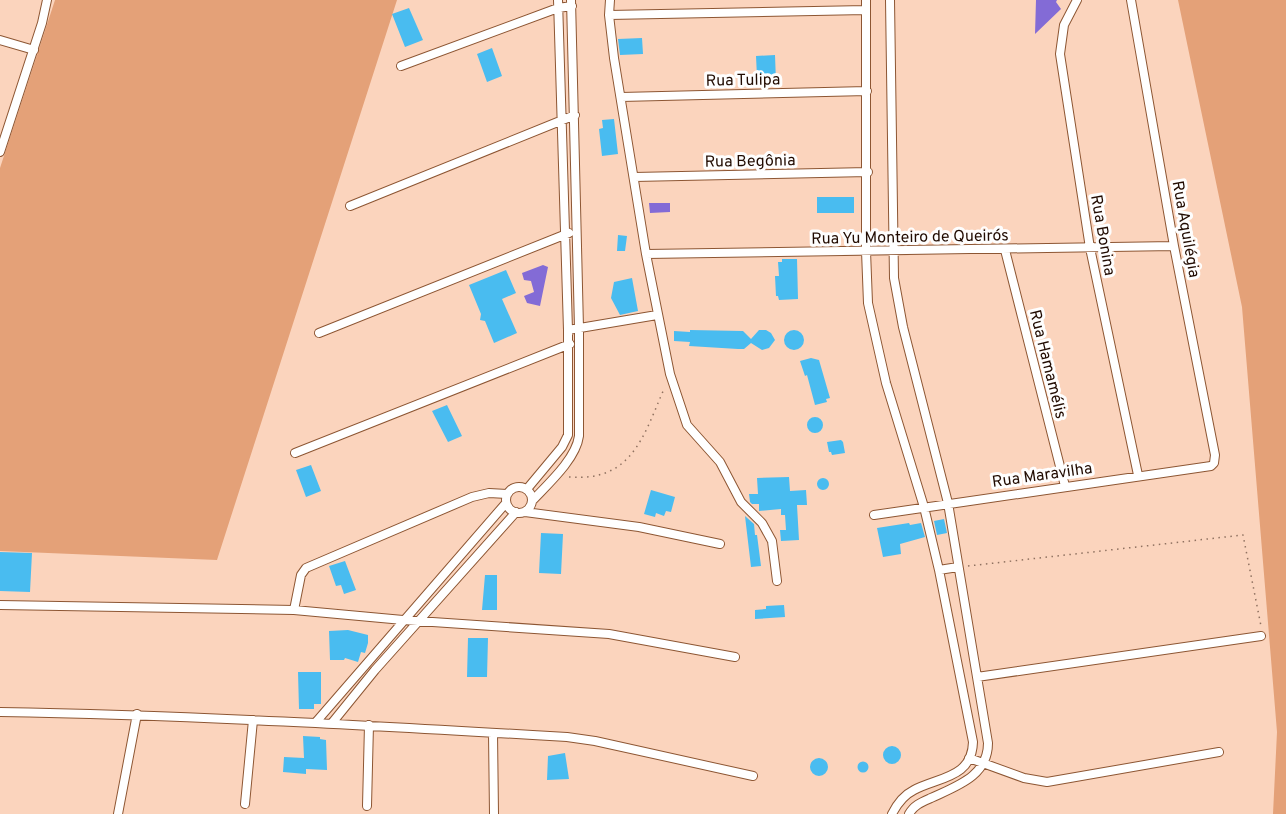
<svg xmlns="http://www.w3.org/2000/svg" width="1286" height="814" viewBox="0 0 1286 814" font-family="Overpass,sans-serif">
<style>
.green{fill:#e4a178}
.water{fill:#836bd6}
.building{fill:#49bcf0}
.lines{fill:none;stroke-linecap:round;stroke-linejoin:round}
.street-casing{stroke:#8d5633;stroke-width:10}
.path{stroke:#8f7160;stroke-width:1.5;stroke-dasharray:1.5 4.5;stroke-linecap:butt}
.street{stroke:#fff;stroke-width:8}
.labels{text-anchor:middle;stroke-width:6;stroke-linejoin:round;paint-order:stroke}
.street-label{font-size:16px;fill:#210b01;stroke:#fefefe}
</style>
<rect width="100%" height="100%" fill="#fbd4bd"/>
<!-- green -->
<path class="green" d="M55 0H397L217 560 0 551V168Z
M1178 0H1286V814H1273L1277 732 1242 307Z"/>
<!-- water -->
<path class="water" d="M1036 0H1057L1056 2 1061 9 1035 34Z
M649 203H670V212L650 213Z
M543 265 548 267 540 306 527 303 524 296 534 292 531 281 524 280 522 273Z"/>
<!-- building -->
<path class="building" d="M409 8 423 40 405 47 392 14Z
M642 38 643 54 620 55 618 39Z
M492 48 502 76 487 82 477 54Z
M775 55 776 82H766V76L757 77 756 56Z
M614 119 618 154 602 156 599 129 603 128 602 120Z
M817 197H854V213H817Z
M618 235 627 236 625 251H617Z
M782 259H797L798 299 779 300 778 296H776L775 276H779L778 262H782Z
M506 270 516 293 502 299 517 333 494 343 485 321 480 320 481 314 469 285Z
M632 278 638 311 620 315 611 298 614 282Z
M784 340a10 10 0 1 1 20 0a10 10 0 1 1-20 0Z
M690 330 743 331 751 339 759 330H766L771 333 775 340 769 348 762 350 751 343 744 349H738L689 346 690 342 674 341V331L690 332Z
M811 358 819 360 830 398 826 399 827 402 815 405 807 375 805 376 800 361Z
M447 405 462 436 448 442 432 411Z
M807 425a8 8 0 1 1 16 0a8 8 0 1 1-16 0Z
M841 440 843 442 845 453 832 455 831 452H829L827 442Z
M311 465 321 491 306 497 296 470Z
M789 477 790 491 806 490 807 505H797L799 540 781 541 780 530H786L785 515H781V509L759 511V504H752L750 502 749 494H758L757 478Z
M817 484a6 6 0 1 1 12 0a6 6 0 1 1-12 0Z
M651 490 675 497 671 512 666 511 664 516 656 513 655 517 644 514Z
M745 516 754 524 755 535H757L761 566 751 567Z
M944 519 947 533 937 535 934 521Z
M909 523 910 525 921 523 925 537 900 544 901 554 883 557 877 528Z
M541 533 563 534 561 574 539 573Z
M0 552 32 553 30 592 0 591Z
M345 561 356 590 344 594 341 585 336 586 329 566Z
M485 575H497V610H482Z
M784 605 785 617 755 619V610L766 609V606Z
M348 630 368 635V643L365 653 361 652 358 662 345 658 344 660H330L329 631Z
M468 638H488L487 677H467Z
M298 672H321V704H314V709H299Z
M303 736 320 737V739L326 740 327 770 306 769V774L283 772 284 757 304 758Z
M883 755a9 9 0 1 1 18 0a9 9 0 1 1-18 0Z
M565 753 569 779 547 780 548 756Z
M810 767a9 9 0 1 1 18 0a9 9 0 1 1-18 0Z
M857.5 767a5.5 5.5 0 1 1 11 0a5.5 5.5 0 1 1-11 0Z"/>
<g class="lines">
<defs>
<path id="street" d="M610 0 609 15 614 58 646 254 670 374 687 425 720 462 741 502 762 523 772 541 777 581
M866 0V251L868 303 886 383 924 507 939 570 973 742C972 778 939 777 914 790 904 795 897 804 892 814
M890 0 894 278 903 327 948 503 988 743C988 776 957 786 931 798 922 802 914 805 909 814
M1077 0 1064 25 1060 54 1090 248 1138 475
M609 15 866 10
M0 40 34 50
M401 66 558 8 572 6
M621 97 867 91
M0 152 42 23 47 0
M634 177 868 172
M350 206 575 115
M1005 250 1065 486
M646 254 1174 246
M568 330 657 315
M319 333 569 233
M295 453 570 344
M506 500a13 13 0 1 1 26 0a13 13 0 1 1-26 0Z
M527 489 562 447 568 435V330L558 0
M532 501C548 484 576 459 579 436V328L571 0
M525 512 639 527 720 544
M874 515 1211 466 1214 463 1215 455 1174 246 1131 0
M939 570 958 567
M0 605 294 610 403 620 609 634 735 657
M294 610 301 575 306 568 472 497 489 493 507 494
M977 677 1261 636
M0 712C189 715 378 726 567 737L595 741 753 776
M316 722 506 503
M332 723 375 670 516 512
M493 733 494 814
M969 758 1024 778 1047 782 1219 752
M245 804 253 720
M367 806 369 725
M118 814 137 714"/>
</defs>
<!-- street casing -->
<use href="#street" class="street-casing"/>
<!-- path -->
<path class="path" d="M569 477C632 482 643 437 664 389
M968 566 1243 535 1261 626"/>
<!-- street -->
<use href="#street" class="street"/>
</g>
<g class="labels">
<!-- street labels -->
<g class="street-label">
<text transform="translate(743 79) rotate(-1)" y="6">Rua Tulipa</text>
<text transform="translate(750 160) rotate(-1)" y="6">Rua Begônia</text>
<text transform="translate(1187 229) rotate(80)" y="6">Rua Aquilégia</text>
<text transform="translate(1104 235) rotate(80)" y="6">Rua Bonina</text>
<text transform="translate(910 236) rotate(-1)" y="6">Rua Yu Monteiro de Queirós</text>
<text transform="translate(1049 364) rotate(76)" y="6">Rua Hamamélis</text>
<text transform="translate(1042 474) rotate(-8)" y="6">Rua Maravilha</text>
</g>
</g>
</svg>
